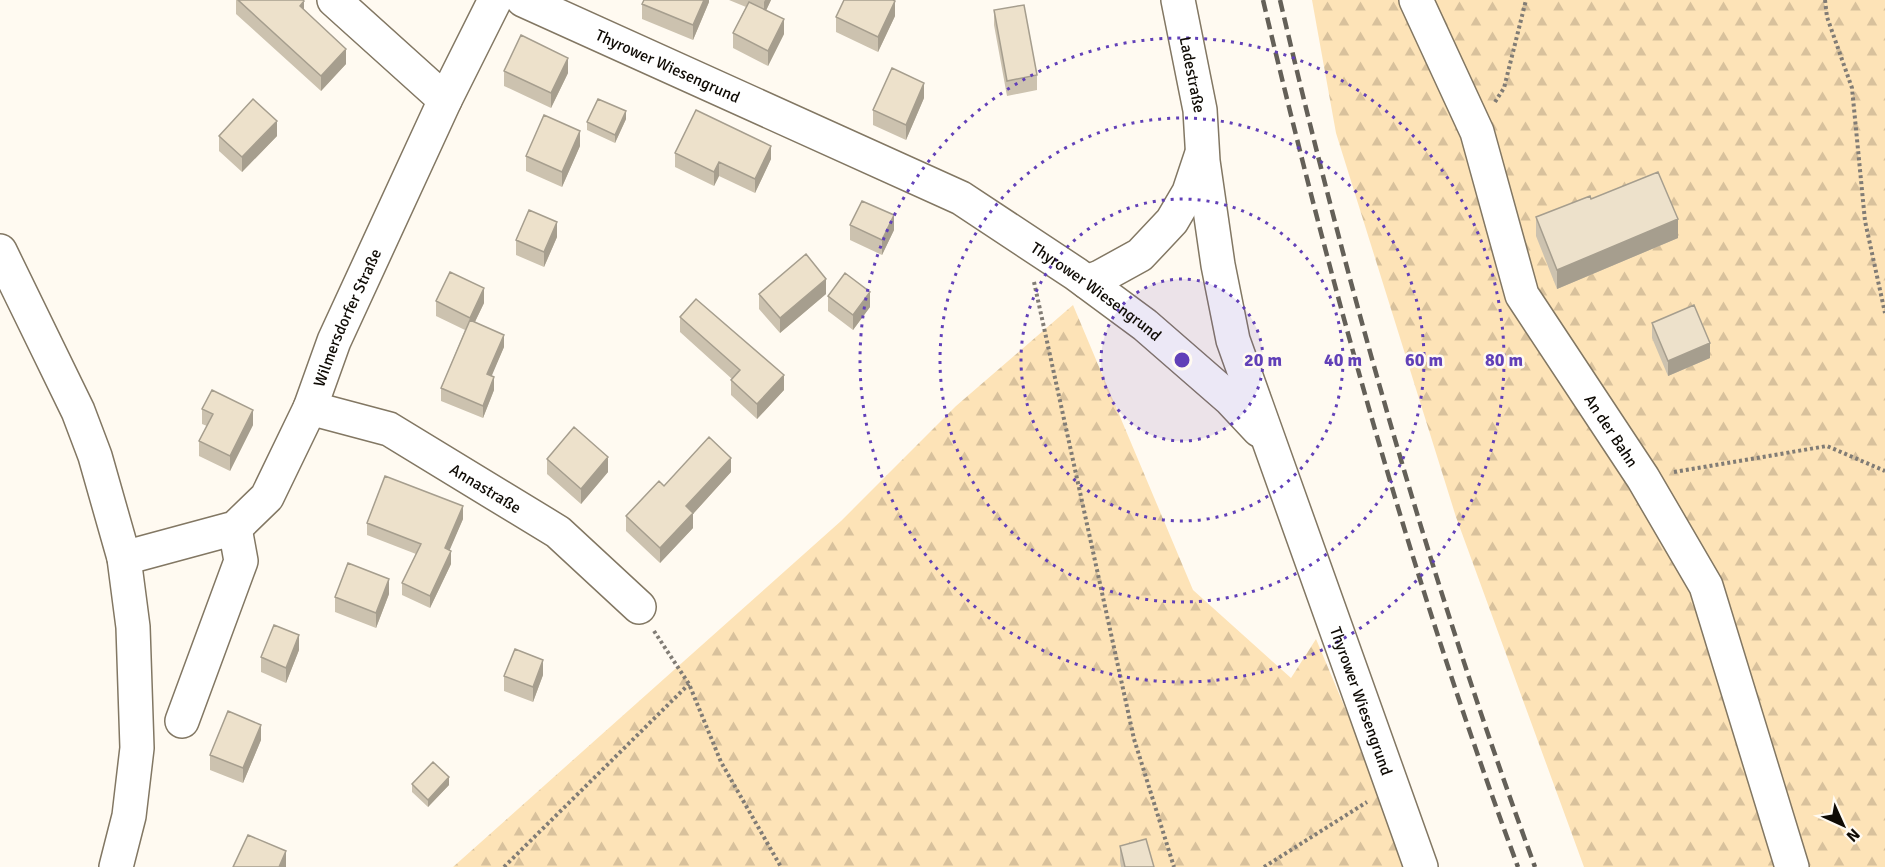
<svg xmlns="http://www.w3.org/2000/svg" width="1885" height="867" viewBox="0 0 1885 867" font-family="Signika,sans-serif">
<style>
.forest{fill:url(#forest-firs)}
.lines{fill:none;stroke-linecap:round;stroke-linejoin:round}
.minor-casing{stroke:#827763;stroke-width:36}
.major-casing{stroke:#827763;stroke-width:36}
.path{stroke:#817c75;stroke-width:4;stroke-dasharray:3 3;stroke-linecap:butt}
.minor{stroke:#fff;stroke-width:33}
.major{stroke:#fff;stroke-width:33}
.rail{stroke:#646058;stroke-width:4.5;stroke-dasharray:12 6;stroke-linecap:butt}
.wall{fill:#ccc2af}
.shaded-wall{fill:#a69e8e}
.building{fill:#ede1cb;stroke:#a69e8e;stroke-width:1.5}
.ring{fill:none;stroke:#6140b8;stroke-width:3;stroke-dasharray:3 6}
.labels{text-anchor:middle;stroke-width:5;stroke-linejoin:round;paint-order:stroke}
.street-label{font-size:16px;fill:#0f0b05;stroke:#fffaf1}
.centre{fill:#6140b8;stroke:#fffaf1;stroke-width:3}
.ring-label{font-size:18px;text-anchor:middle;font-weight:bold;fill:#6140b8;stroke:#fffaf1;stroke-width:5;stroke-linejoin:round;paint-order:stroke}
</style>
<defs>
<pattern id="forest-firs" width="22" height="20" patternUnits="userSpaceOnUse" patternTransform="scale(1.5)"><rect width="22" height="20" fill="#fde3b7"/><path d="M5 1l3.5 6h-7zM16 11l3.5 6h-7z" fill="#d8c19c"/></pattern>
</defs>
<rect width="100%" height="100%" fill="#fffaf1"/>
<!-- forest -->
<path class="forest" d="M1312 0H1885V867H1584L1456 517 1336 133Z
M1073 305 1193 590 1291 678 1316 639 1412 867H453L841 521 956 406Z"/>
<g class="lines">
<defs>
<g id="minor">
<path d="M334 0 445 100"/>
<path id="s1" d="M523 0 961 198 1076 274 1145 325 1230 399 1259 430"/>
<path id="s2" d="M1178 0 1200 110 1203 161 1218 265 1233 340 1421 867"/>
<path id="s3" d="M1416 0 1477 132 1522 295 1643 478 1706 586 1792 867"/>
<path d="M1087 282 1100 277 1140 255 1172 221 1189 192 1201 156"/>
<path id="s4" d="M310 408 389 429 558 532 639 607"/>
<path id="s5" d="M124 558 235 528 267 497 310 408 334 341 445 100 495 0"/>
<path d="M182 721 241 561 235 528"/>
</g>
<path id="major" d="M0 251 78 411 95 456 124 558 133 627 137 748 129 816 116 867"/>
</defs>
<!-- minor casing -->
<use href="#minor" class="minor-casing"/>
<!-- major casing -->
<use href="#major" class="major-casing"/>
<!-- path -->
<path class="path" d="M1825 0 1827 17 1852 88 1865 221 1885 313
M1495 102 1504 88 1526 0
M1034 282 1134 739 1174 867
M1674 472 1827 446 1885 471
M654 631 689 684 721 762 781 867
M504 867 689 684
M1264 867 1367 802"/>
<!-- minor -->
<use href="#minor" class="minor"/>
<!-- major -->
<use href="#major" class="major"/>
<!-- rail -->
<path class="rail" d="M1263 0C1333 294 1413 584 1518 867
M1280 0C1349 294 1431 583 1535 867"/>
</g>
<!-- wall -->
<path class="wall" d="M236 0H303L304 10 346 64 321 91 236 14Z
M709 0V2L693 40 642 19V4Z
M729 0H771L766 10 784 34 768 66 733 48V33L746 7Z
M994 10 1037 75V90L1007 96 994 25Z
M895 16 878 52 836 32V17Z
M504 71 568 73 551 108 504 86Z
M924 98 906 140 873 125V110Z
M626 119 615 143 587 130V122Z
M219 136H277L242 172 219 151Z
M580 146 562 187 526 171V156Z
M675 153 771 159 755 193 719 176 714 186 675 167Z
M1591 199 1678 238 1557 289 1536 236V217Z
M850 225 894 230 882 255 850 240Z
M557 237 544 267 516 255V240Z
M759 294H826L780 333 759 309Z
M828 296 870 307 853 330 828 311Z
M436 301 484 303 475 322 504 347 491 376 494 390 483 418 441 401V388L465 330 436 316Z
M680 317 784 390 757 419 731 395V380L732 379 680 332Z
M1652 323 1710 358 1668 376 1652 338Z
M202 409 253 425 230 471 199 456V441L207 426 202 424Z
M547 459 608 472 581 504 547 474Z
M731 472 693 514V528L660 563 626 531V516L664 486Z
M463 519 449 550 451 564 430 608 402 595V583L416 554 367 535V523Z
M389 594 376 628 335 612V597Z
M299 650 286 683 261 672V657Z
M543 675 533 702 504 691V676Z
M261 740 243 783 210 770V755Z
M412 784 449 785 428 807 412 792Z
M1120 846 1154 867H1121L1120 861Z"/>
<!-- shaded-wall -->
<path class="shaded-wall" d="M704 0H709V2L693 40V25Z
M765 0H771L764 15V2Z
M304 1V16L300 6Z
M895 1V16L878 52V37Z
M784 19V34L768 66V51Z
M346 49V64L321 91V76Z
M568 58V73L551 108V93Z
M924 83V98L906 140V125Z
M626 111V119L615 143V135Z
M277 121V136L242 172V157Z
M580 131V146L562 187V172Z
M771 146V159L755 193V179Z
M719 162V176L714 186V172Z
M894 215V230L882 255V240Z
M1678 219V238L1557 289V270Z
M557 222V237L544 267V252Z
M826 279V294L780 333V318Z
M484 288V303L470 332V318Z
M870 292V307L853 330V315Z
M504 335V347L487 387V374Z
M1710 343V358L1668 376V361Z
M784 375V390L757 419V404Z
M494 377V390L483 418V406Z
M253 410V425L230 471V456Z
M608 457V472L581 504V489Z
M731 458V472L693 514V528L660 563V548L686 506Z
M463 506V519L445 561V548Z
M451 551V564L430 608V596Z
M389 579V594L376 628V613Z
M299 635V650L286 683V668Z
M543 660V675L533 702V687Z
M261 725V740L243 783V768Z
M449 777V785L428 807V800Z
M286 851V867H279Z"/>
<!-- building -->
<path class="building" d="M238 0H303L304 1 300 6 346 49 321 76Z
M644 0H704L693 25 642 4Z
M844 0H893L895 1 878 37 836 17Z
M749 2 784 19 768 51 733 33Z
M1024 5 1037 75 1007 81 994 10Z
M521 35 568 58 551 93 504 71Z
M892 68 924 83 906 125 873 110Z
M253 99 277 121 242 157 219 136Z
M598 99 626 111 615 135 587 122Z
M696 110 771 146 755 179 719 162 714 172 675 153Z
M544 115 580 131 562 172 526 156Z
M1658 172 1678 219 1557 270 1536 217 1590 196 1591 199Z
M862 201 894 215 882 240 850 225Z
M529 210 557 222 544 252 516 240Z
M806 254 826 279 780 318 759 294Z
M450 272 484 288 470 318 436 301Z
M845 273 870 292 853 315 828 296Z
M696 299 784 375 757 404 731 380 740 370 680 317Z
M1694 305 1710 343 1668 361 1652 323Z
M470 320 504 335 487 374 494 377 483 406 441 388Z
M212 390 253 410 230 456 199 441 213 414 202 409Z
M574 427 608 457 581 489 547 459Z
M709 437 731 458 686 506 693 513 660 548 626 516 659 481 664 486Z
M385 476 463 506 445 548 451 551 430 596 402 583 421 544 367 523Z
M348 563 389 579 376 613 335 597Z
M274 625 299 635 286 668 261 657Z
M515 649 543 660 533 687 504 676Z
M228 711 261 725 243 768 210 755Z
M433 762 449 777 428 800 412 784Z
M248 835 286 851 279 867H233Z
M1146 839 1154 867H1125L1120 846Z"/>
<!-- distance rings -->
<circle cx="1182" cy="360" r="81" fill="#6140b8" fill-opacity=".12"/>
<g class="ring">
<circle cx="1182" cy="360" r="81"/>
<circle cx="1182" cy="360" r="161"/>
<circle cx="1182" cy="360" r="242"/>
<circle cx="1182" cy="360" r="322"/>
</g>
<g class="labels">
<!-- street labels -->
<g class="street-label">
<text dy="6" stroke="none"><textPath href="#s1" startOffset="159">Thyrower Wiesengrund</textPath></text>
<text dy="6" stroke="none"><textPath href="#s2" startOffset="76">Ladestraße</textPath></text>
<text dy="6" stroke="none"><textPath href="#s1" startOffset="645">Thyrower Wiesengrund</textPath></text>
<text dy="6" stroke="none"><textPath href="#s5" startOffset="356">Wilmersdorfer Straße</textPath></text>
<text dy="6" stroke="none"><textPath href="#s3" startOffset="477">An der Bahn</textPath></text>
<text dy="6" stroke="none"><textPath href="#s4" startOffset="195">Annastraße</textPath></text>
<text dy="6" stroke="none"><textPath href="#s2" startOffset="728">Thyrower Wiesengrund</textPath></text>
</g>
</g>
<circle cx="1182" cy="360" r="9" class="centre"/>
<g class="ring-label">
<text x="1263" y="366">20 m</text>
<text x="1343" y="366">40 m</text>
<text x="1424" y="366">60 m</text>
<text x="1504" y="366">80 m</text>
</g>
<!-- north arrow -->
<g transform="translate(1843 825) rotate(135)" stroke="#fffaf1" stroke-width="4.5" paint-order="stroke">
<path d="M0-4.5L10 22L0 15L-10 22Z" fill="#0f0b05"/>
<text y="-9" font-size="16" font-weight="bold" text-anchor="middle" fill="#0f0b05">N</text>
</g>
</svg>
